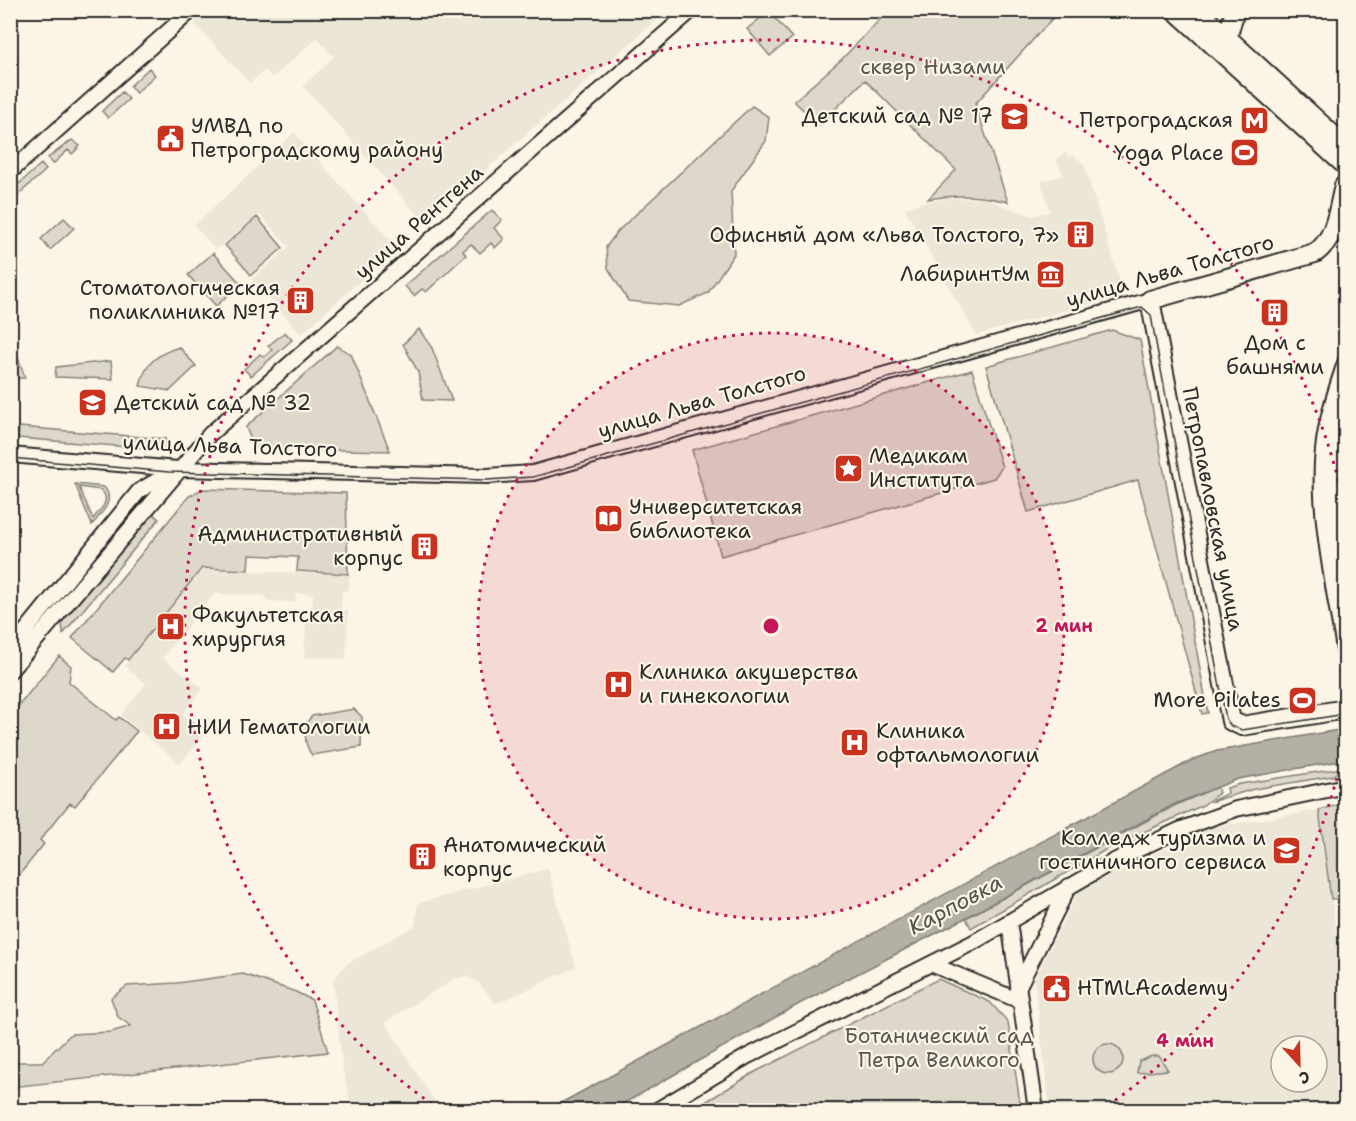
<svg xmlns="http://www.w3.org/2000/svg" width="1356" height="1121" viewBox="0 0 1356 1121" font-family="'Shantell Sans',sans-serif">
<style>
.built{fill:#ece6d7;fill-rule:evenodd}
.green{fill:#ded8ca;stroke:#84827a;stroke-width:1.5;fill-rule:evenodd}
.water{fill:#b4b0a5;stroke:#7d7b74;stroke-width:1.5}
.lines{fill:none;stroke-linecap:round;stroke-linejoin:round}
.minor-casing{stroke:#2b2b2b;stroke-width:18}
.major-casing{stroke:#2b2b2b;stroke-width:22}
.minor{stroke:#fcf5e5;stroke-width:14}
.major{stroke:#fcf5e5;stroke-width:18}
.tram{stroke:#2b2b2b;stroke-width:1.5}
.ring{fill:none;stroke:#c2185b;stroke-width:3;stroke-dasharray:3 6}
.labels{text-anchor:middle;stroke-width:4.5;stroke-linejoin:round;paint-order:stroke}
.park-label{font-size:21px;fill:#585653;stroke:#fcf5e5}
.poi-label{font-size:21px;fill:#2b2b2b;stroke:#fcf5e5;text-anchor:start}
.street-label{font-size:21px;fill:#2b2b2b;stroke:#fcf5e5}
.water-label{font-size:22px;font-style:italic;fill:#545350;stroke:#fcf5e5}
.centre{fill:#c2185b;stroke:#fcf5e5;stroke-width:3}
.ring-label{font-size:18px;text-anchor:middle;font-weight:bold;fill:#c2185b;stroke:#fcf5e5;stroke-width:4.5;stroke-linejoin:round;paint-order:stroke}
</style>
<rect width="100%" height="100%" fill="#fcf5e5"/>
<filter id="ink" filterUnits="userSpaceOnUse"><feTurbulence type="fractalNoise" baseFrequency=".0167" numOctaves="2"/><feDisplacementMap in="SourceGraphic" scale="12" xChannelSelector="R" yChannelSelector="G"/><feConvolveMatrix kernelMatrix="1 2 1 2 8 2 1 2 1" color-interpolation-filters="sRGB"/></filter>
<g filter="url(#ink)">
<!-- built -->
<path class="built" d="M208 11V10L667 11 425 223 303 86 334 57 317 38 272 78 265 70 250 83 194 23Z
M294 133 397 248 301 334 252 279 289 247 259 214 216 250 194 225Z
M1065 152 1070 158 1073 155 1084 164 1124 295 976 335 905 209 919 203 952 198 986 199 1032 216 1050 212 1041 181 1064 175 1056 160Z
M203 569 350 575 349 590 342 591 341 610H348L346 659 304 657 306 624H312L313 594 296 593V602L266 601 265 596 214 594 162 658 203 688 183 714 206 733 180 764 121 715 146 684 125 666Z
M1319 810 1338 945 1345 944V1110H1050L1034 979 1080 889 1213 827ZM1281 1046H1317V1082H1281Z
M548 869 576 967 496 1004 478 982 466 976 456 978 385 1022 440 1110H352L342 1066 333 980 347 964 415 926 418 903Z"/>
<!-- green -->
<path class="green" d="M769 11 792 38 770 56 747 29Z
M888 11H1059L975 104 1008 202C979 195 957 194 928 199L956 170 865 80 819 125 794 101 842 59Z
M149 68 155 75 136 93 130 86Z
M122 92 129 99 108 118 102 111Z
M752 106 769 117 766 141 731 191 734 254 708 293 679 306 628 301 608 268 606 247 618 231Z
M72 140 80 146 72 154 68 150 53 164 48 158Z
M41 164 46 170 11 201V191Z
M492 210 502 220 494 228 504 239 495 248 491 243 480 253 471 244 463 251 466 255 426 292 422 289 414 296 405 286Z
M257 217 283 248 251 275 225 245Z
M64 218 74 228 50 250 41 239Z
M213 253 241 284 216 306 188 275Z
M419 329 432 348 452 401 423 400 418 372 403 344Z
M1112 330 1140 340 1208 713 1202 714 1138 480 1028 512 986 366Z
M10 332 25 378H11Z
M285 332 292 340 251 376 244 369 260 354 264 357 272 350 268 346Z
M337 346 351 354 390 451 254 448 246 427Z
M179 347 196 366 170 391 140 386C145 363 157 354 179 347Z
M111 361 113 379 55 377 56 367Z
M972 370 1002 467 994 478 721 556 692 450Z
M19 427 166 439 165 450 18 438Z
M75 484 104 487C116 501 101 513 92 525ZM79 487 101 490C112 500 100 510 93 519Z
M202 489 346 493 348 574 297 571 298 557 249 555 248 570 202 568 128 660 125 658 113 672 72 638 189 496Z
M151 512 159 519 63 634 62 621Z
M59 656 71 666 69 682 116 720 119 717 137 731 75 806 70 803 40 840 44 844 11 885V715Z
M354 709 362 717 361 747 312 755C304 745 302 725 312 716Z
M1343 768 1332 776 1254 789 1210 802 1228 793 1227 788 1240 784Z
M1217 787 1219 793 1203 805 1107 849 971 928 966 918 1176 805Z
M1342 804 1346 806 1345 898 1331 899 1319 810Z
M243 974 296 992 312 1000 328 1052 11 1087V1062H42L71 1034 111 1032 131 1026 118 1017 111 998 127 986 177 983Z
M938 979 990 1002 1008 1022 1021 1110H692L755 1072Z
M1093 1059a15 15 0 1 1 30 0a15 15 0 1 1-30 0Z
M1152 1056H1159L1168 1070 1137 1073 1139 1061Z"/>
<!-- water -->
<path class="water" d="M1345 729V760L1238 779 1175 804 958 922 799 1004 612 1110H548L1192 760 1217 751Z"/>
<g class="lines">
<defs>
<path id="minor" d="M10 172 192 10
M1346 360C1336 389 1326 419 1323 450 1316 512 1336 598 1346 661
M10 455 178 469 487 476 533 473 1150 300
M10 650 139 491 173 471
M10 671 210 434 692 10
M1009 922 1036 1110
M931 964 1020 1001
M1018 988 1069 886
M657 1110 746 1057 972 943 1114 861 1179 830 1236 809 1346 786"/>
<path id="major" d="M1175 10 1346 166
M1197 10 1346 147
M1225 46 1235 10
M1344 186C1338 209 1336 239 1315 253L1150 300 1231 721 1242 726 1346 709
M1346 399C1329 458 1336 513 1346 573"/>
</defs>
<!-- minor casing -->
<use href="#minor" class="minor-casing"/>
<!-- major casing -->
<use href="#major" class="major-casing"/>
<!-- minor -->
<use href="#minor" class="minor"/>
<!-- major -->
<use href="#major" class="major"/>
<!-- tram -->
<path class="tram" d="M10 458 169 472 487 480 533 477 1142 307 1151 315 1153 327 1226 719 1231 726 1242 730 1346 714"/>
</g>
</g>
<!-- distance rings -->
<circle cx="771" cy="626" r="293" fill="#c2185b" fill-opacity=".12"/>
<g class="ring">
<circle cx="771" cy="626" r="293"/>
<path d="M1345 743A586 586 0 0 1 1103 1109M439 1109A586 586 0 1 1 1345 509"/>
</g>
<!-- icons -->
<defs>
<symbol id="school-square" viewBox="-11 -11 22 22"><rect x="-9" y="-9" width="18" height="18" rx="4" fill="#c8321e" stroke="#fcf5e5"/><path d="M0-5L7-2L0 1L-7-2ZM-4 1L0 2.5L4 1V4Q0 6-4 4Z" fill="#fff"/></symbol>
<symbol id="metro-square" viewBox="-11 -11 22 22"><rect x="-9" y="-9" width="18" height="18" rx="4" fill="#c8321e" stroke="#fcf5e5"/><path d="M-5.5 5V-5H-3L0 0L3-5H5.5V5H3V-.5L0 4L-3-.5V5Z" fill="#fff"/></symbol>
<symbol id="civic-square" viewBox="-11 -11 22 22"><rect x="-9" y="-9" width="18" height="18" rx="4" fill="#c8321e" stroke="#fcf5e5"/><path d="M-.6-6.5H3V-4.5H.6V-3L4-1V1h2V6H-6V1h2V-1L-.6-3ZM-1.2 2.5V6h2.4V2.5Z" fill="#fff"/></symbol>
<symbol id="stadium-square" viewBox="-11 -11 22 22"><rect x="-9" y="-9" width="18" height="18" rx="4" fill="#c8321e" stroke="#fcf5e5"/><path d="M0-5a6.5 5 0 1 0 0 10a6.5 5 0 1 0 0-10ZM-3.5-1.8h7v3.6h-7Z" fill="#fff"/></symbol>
<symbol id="building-square" viewBox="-11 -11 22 22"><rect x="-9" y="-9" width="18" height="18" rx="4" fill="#c8321e" stroke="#fcf5e5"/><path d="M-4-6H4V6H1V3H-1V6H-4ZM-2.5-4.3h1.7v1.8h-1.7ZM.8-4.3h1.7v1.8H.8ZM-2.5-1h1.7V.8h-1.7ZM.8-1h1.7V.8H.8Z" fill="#fff"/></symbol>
<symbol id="museum-square" viewBox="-11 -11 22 22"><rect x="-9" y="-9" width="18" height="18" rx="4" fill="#c8321e" stroke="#fcf5e5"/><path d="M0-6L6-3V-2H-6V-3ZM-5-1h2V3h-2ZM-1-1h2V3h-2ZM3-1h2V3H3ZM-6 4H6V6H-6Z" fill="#fff"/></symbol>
<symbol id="sight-square" viewBox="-11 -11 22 22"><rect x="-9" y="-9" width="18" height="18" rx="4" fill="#c8321e" stroke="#fcf5e5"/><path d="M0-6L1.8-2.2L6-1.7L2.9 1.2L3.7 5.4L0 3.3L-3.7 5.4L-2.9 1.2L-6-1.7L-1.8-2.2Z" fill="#fff"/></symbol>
<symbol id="library-square" viewBox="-11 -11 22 22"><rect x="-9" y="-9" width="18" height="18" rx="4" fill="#c8321e" stroke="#fcf5e5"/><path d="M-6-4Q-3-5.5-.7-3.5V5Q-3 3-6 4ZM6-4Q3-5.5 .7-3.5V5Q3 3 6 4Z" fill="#fff"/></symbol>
<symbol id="hospital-square" viewBox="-11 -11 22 22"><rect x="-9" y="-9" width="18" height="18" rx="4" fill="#c8321e" stroke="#fcf5e5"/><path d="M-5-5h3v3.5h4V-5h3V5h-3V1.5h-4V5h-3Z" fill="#fff"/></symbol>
<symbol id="university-square" viewBox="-11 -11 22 22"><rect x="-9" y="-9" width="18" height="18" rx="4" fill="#c8321e" stroke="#fcf5e5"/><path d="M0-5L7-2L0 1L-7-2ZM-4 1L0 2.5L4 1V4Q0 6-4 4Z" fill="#fff"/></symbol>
</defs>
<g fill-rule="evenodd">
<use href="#school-square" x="998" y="100" width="33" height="33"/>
<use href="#metro-square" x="1238" y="104" width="33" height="33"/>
<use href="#civic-square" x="154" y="122" width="33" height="33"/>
<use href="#stadium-square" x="1228" y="136" width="33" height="33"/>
<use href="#building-square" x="1064" y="218" width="33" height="33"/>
<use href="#museum-square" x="1034" y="258" width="33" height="33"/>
<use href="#building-square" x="284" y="284" width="33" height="33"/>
<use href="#building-square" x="1258" y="296" width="33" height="33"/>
<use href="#school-square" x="76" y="386" width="33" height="33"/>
<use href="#sight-square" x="832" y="452" width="33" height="33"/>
<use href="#library-square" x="592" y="502" width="33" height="33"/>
<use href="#building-square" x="408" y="530" width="33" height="33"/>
<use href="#hospital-square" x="154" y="610" width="33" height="33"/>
<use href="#hospital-square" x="602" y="668" width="33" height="33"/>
<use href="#stadium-square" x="1286" y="684" width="33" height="33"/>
<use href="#hospital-square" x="150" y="710" width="33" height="33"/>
<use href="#hospital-square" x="838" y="726" width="33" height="33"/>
<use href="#university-square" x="1270" y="834" width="33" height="33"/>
<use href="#building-square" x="406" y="840" width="33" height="33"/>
<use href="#civic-square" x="1040" y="972" width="33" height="33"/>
</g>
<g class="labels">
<!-- park labels -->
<g class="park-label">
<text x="933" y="74">сквер Низами</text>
<text x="939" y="1043">Ботанический сад<tspan x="939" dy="24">Петра Великого</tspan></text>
</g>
<!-- poi labels -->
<g class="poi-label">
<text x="993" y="123" text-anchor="end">Детский сад № 17</text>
<text x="1233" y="127" text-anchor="end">Петроградская</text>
<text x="191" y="133">УМВД по<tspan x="191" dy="24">Петроградскому району</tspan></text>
<text x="1224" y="160" text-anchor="end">Yoga Place</text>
<text x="1059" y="242" text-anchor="end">Офисный дом «Льва Толстого, 7»</text>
<text x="1030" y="281" text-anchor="end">ЛабиринтУм</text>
<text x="280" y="295" text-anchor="end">Стоматологическая<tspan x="280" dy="24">поликлиника №17</tspan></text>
<text x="1275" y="350" text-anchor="middle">Дом с<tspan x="1275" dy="24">башнями</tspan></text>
<text x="114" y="410">Детский сад № 32</text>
<text x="869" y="463">Медикам<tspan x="869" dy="24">Института</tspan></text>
<text x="629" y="514">Университетская<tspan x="629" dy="24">библиотека</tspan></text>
<text x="403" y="541" text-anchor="end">Административный<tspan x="403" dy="24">корпус</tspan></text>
<text x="192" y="622">Факультетская<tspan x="192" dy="24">хирургия</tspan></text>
<text x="639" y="679">Клиника акушерства<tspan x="639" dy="24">и гинекологии</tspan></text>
<text x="1281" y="707" text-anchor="end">More Pilates</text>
<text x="187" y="734">НИИ Гематологии</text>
<text x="876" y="738">Клиника<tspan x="876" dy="24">офтальмологии</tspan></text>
<text x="1266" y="845" text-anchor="end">Колледж туризма и<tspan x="1266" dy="24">гостиничного сервиса</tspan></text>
<text x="443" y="852">Анатомический<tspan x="443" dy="24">корпус</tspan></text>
<text x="1077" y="995">HTMLAcademy</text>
</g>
<!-- street labels -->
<g class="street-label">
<text transform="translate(419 222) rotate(-41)" y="7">улица Рентгена</text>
<text transform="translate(1170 271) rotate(-16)" y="7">улица Льва Толстого</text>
<text transform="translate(702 402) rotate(-16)" y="7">улица Льва Толстого</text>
<text transform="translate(230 446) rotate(2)" y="7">улица Льва Толстого</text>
<text transform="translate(1213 509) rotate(79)" y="7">Петропавловская улица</text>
</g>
<!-- water labels -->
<g class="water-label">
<text transform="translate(955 904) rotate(-28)" y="8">Карповка</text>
</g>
</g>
<circle cx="771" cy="626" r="9" class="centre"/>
<g class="ring-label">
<text x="1064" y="632">2 мин</text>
<text x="1185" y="1047">4 мин</text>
</g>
<!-- margin -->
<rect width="1356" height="1121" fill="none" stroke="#fcf5e5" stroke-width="36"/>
<rect x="18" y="18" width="1320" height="1085" fill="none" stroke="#2b2b2b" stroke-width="2" filter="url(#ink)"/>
<!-- north arrow -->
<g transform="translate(1299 1064) rotate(158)"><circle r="28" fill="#fcf5e5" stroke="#a8a49b" stroke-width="1.5"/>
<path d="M0-4.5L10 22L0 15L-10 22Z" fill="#c8321e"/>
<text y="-9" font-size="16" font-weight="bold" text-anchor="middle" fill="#2b2b2b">С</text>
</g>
</svg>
